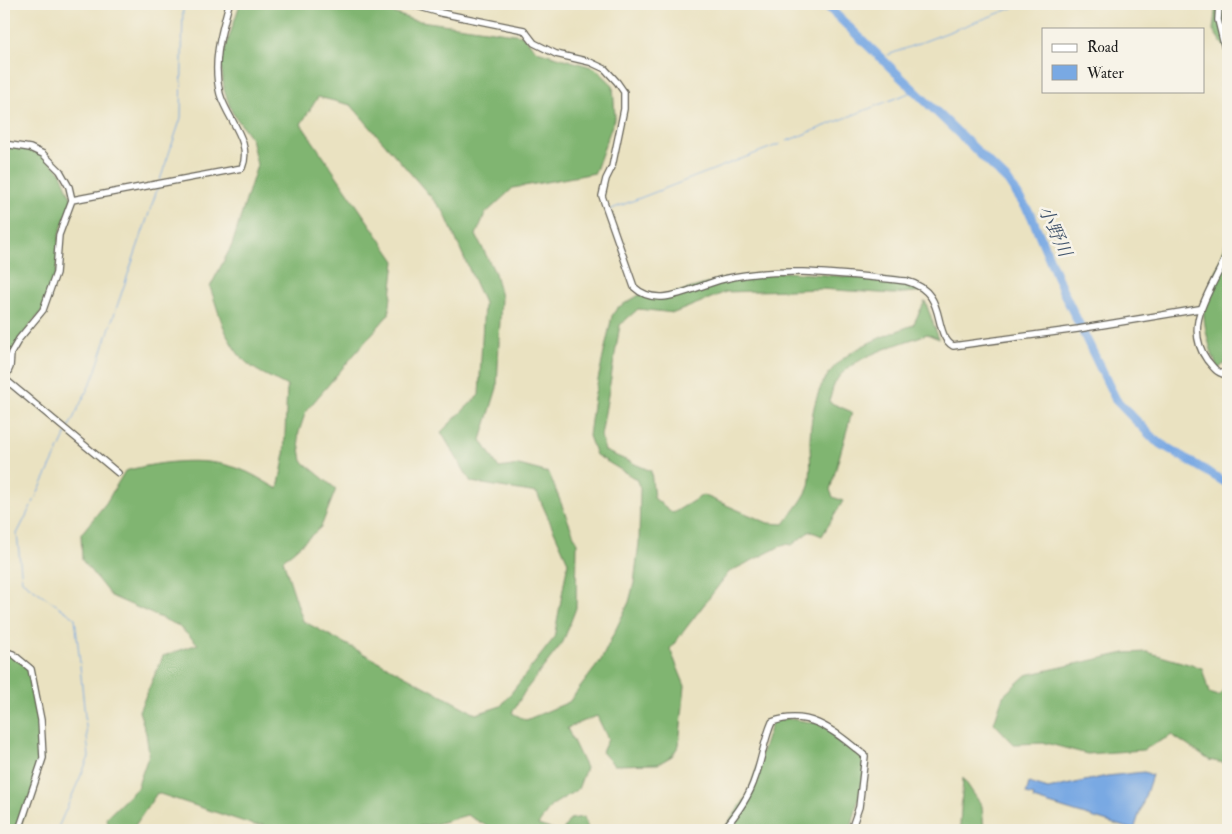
<svg xmlns="http://www.w3.org/2000/svg" width="1232" height="834" viewBox="0 0 1232 834" font-family="'IM FELL Double Pica','Noto Serif JP',serif">
<style>
.forest{fill:#80b571;stroke:#4e6846;fill-rule:evenodd}
.water{fill:#79a9e3;stroke:#4a6280}
.lines{fill:none;stroke-linecap:round;stroke-linejoin:round}
.stream{stroke:#79a9e3;stroke-width:1}
.river{stroke:#79a9e3;stroke-width:9}
.street-casing{stroke:#646156;stroke-width:8}
.street{stroke:#fff;stroke-width:5.5}
.labels{text-anchor:middle;stroke-width:5;stroke-linejoin:round;paint-order:stroke}
.water-label{font-size:18px;font-style:italic;fill:#41546c;stroke:#f7f3e8}
</style>
<rect width="100%" height="100%" fill="#f7f3e8"/>
<filter id="ink" filterUnits="userSpaceOnUse"><feTurbulence type="fractalNoise" baseFrequency=".02" numOctaves="2"/><feDisplacementMap in="SourceGraphic" scale="10" xChannelSelector="R" yChannelSelector="G"/><feConvolveMatrix kernelMatrix="1 2 1 2 8 2 1 2 1" color-interpolation-filters="sRGB"/></filter>
<filter id="wash" filterUnits="userSpaceOnUse"><feTurbulence type="fractalNoise" baseFrequency=".0096" numOctaves="4" result="noise"/><feDisplacementMap in="SourceGraphic" scale="20" xChannelSelector="R" yChannelSelector="G"/><feGaussianBlur stdDeviation="1.12" result="paint"/><feColorMatrix in="noise" values="0 0 0 0 0 0 0 0 0 0 0 0 0 0 0 0 0 1.4 0 .05"/><feComposite in="paint" operator="in"/></filter>
<g filter="url(#wash)">
<rect width="100%" height="100%" fill="#eae2c1"/>
<!-- forest -->
<path class="forest" d="M240 4H368L413 20 522 35 537 51 595 68 613 85 615 117 595 173 513 188 485 214 476 235 495 273 501 297 497 388 481 440 499 468 519 465 549 473 577 543 576 608 563 642 525 691 512 713 526 720 569 702 601 660 629 602 634 583 639 543 640 488 636 479 596 455 589 436 594 398 612 316 617 308 641 294 657 298 723 279 785 272 906 281 926 291 893 294 821 289 726 292 674 313 638 309 620 325 601 436 605 451 651 471 654 498 673 513 703 495 768 523 784 524C792 513 802 502 808 489 812 480 810 452 810 440 813 364 848 349 913 325L925 301 939 339 927 334C901 344 848 357 835 383 832 389 831 396 829 402L852 412 830 490 833 497 843 501 822 536 810 531 792 545 785 544 729 572 670 649 685 686 679 745 672 756 658 764 614 765 602 752 608 739 597 716 567 728 586 768 578 789 551 806 538 825 554 830H494L467 815 436 824 409 828 408 830H274L263 825H254L157 793 132 830H111L106 818 137 788 149 754 146 733 139 711 163 656 198 644 177 625 111 596 82 560 81 534 106 503 125 471C162 461 210 455 247 472 258 477 268 484 278 489L284 459 287 386C275 379 258 373 247 363 226 345 219 312 210 287L232 245 257 165 251 138 232 112 224 90 221 62ZM318 97 351 105 444 212 484 303 479 395 441 432 471 482 537 493 568 562 554 638 501 706 476 714 303 621 283 560 321 527 336 489 302 461 298 435 306 411 389 314 395 261 301 124Z
M1216 4H1228V53L1213 30Z
M4 144 43 154 60 171 72 200 59 235 56 273 43 310 19 339 4 380Z
M1228 227V361L1218 369C1212 357 1202 322 1204 309 1210 280 1226 256 1228 227Z
M4 651 31 669 43 758 19 830H4Z
M1147 652 1202 668 1209 693 1219 696 1228 682V764L1209 760 1172 735 1143 750 1087 754 1046 743 1014 744 994 723 1003 696 1026 675 1125 653Z
M786 718 821 724 865 756 863 780 851 830H723L748 795 772 722Z
M963 778 982 806 984 830H964L960 825Z
M584 817 588 830H563L570 819Z"/>
<!-- water -->
<path class="water" d="M1144 772 1152 775 1134 830 1033 799 1034 796 1026 794 1029 783 1048 789 1107 776Z"/>
<g class="lines">
<!-- stream -->
<path class="stream" d="M888 55 1023 4
M882 58 884 57
M915 91H917
M787 141 909 93
M160 180 181 118 183 4
M609 210 780 144
M112 321 158 187
M69 427 94 376 111 324
M33 503 66 434
M31 506 17 534 22 581 75 618 80 663
M57 830 89 757 80 666"/>
<!-- river -->
<path class="river" d="M825 4 1008 181 1031 215 1063 291 1116 400 1156 441 1228 484"/>
</g>
</g>
<g filter="url(#ink)">
<g class="lines">
<defs>
<path id="street" d="M410 4 441 13 524 30 534 43 556 54 590 62 605 69 617 82 624 92V109L612 167 606 179 602 196 634 287C659 311 696 285 724 279 784 265 846 275 906 281 949 292 931 332 953 346L1078 329 1199 309
M1219 4 1218 20 1228 61
M4 144 30 148 43 154 60 171 69 187 72 200 59 235 56 273 43 310 19 339 11 353 10 367 4 380
M72 200 242 168C253 142 227 119 220 94 212 63 221 34 229 4
M1228 251C1216 286 1180 322 1207 360 1214 368 1217 374 1228 375
M5 379 118 473
M4 651 13 654 31 669 41 720 43 758 19 830
M723 830C736 815 749 797 755 778 762 759 764 740 772 722 811 708 836 733 865 756L859 807 851 830"/>
</defs>
<!-- street casing -->
<use href="#street" class="street-casing"/>
<!-- street -->
<use href="#street" class="street"/>
</g>
</g>
<g class="labels">
<!-- water labels -->
<g class="water-label">
<text transform="translate(1055 231) rotate(65)" y="6">小野川</text>
</g>
</g>
<!-- margin -->
<rect width="1232" height="834" fill="none" stroke="#f7f3e8" stroke-width="20"/>
<!-- legend -->
<rect x="1042" y="28" width="162" height="65" fill="#f7f3e8" stroke="#9f9d96"/>
<rect x="1052" y="44" width="25" height="8" fill="#ffffff" stroke="#9f9d96"/>
<text x="1087" y="52" font-size="15" fill="#1c1c1c">Road</text>
<rect x="1052" y="65" width="25" height="15" fill="#79a9e3" stroke="#9f9d96"/>
<text x="1087" y="78" font-size="15" fill="#1c1c1c">Water</text>
</svg>
